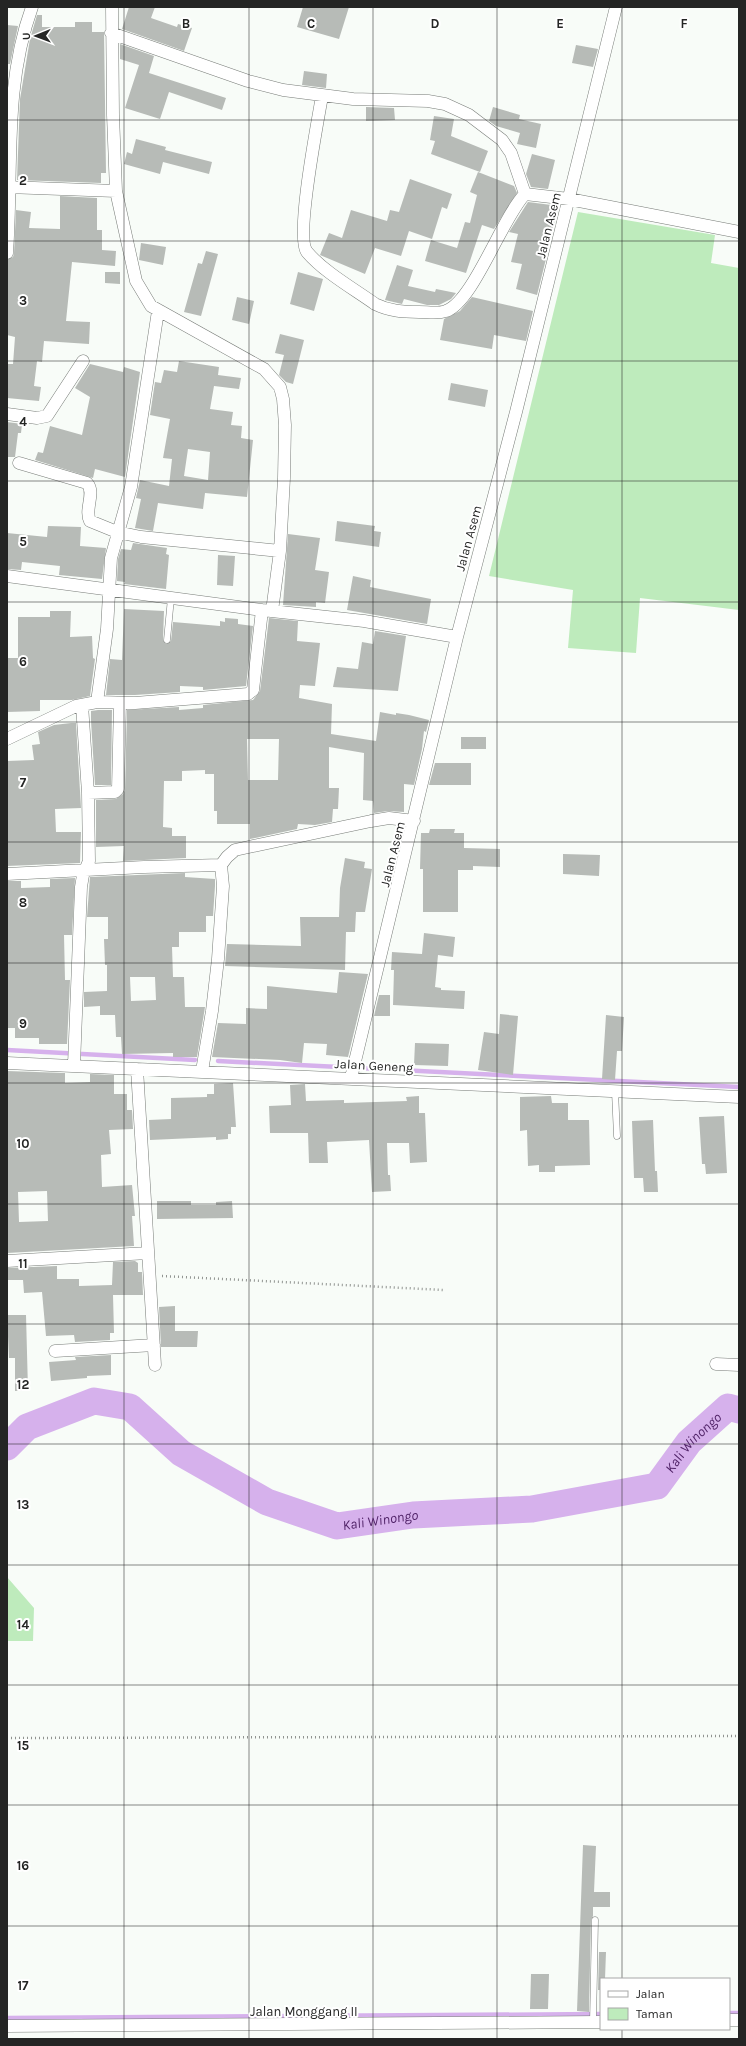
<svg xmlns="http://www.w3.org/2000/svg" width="746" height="2046" viewBox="0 0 746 2046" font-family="Karla,sans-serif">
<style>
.green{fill:#beebbc}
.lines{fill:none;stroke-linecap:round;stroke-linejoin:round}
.stream{stroke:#d6b1ec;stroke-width:4.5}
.river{stroke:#d6b1ec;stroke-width:27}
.building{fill:#b7bbb7;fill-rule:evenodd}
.service-casing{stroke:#787c78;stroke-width:7}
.minor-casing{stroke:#787c78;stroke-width:13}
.path{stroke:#909390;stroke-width:2.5;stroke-dasharray:1 3;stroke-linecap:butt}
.service{stroke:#fff;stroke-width:6}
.minor{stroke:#fff;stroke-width:12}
.grid{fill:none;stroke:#242524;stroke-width:1;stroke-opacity:0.55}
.labels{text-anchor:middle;stroke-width:4;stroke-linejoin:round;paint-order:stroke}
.street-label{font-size:13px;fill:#242524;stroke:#fff}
.water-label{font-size:14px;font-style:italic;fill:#522469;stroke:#fff}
.grid-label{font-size:13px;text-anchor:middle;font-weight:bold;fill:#242524;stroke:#fff;stroke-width:4;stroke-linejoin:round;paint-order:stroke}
</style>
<rect width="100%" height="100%" fill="#f8fcf8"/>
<!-- green -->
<path class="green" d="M578 212 715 235 711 263 739 268V610L640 598 636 653 568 648 573 590 489 576Z
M7 1577 34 1608 33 1641H7Z"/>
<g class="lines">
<!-- stream -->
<path class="stream" d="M7 1050 195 1060
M218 1061 739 1087
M729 2013H739
M7 2018 601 2014"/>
<!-- river -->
<path class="river" id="s1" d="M7 1447 27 1427 94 1401 130 1407 181 1453 267 1502 337 1526 413 1515 532 1509 657 1486 689 1442 728 1407 739 1410"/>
</g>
<!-- building -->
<path class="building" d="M129 7H155L151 18 177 27 178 24 192 28 184 51 122 29Z
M303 7H349L339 39 297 27Z
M37 15H42V27H75V22H92V32H104L106 173H101V183L17 180 20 99 30 39Z
M7 25 18 26 10 64H7Z
M120 44 154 56 149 73 226 98 222 110 169 92 160 119 125 108 139 65 120 59Z
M576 45 598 49 593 67 572 63Z
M304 71 327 74 326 88 302 85Z
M366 107 394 108 395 120 366 121Z
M493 107 520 115 519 119 541 124 536 148 517 144 520 133 496 126 489 121Z
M434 116 454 119 451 136 488 151 480 172 431 154 435 141 430 140Z
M136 139 166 147 165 150 212 162 209 174 163 162 160 174 124 164 127 152 132 154Z
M532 154 555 160 548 189 531 187 526 174Z
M478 172 514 186 517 193 494 229 482 225 466 273 425 261 431 240 457 248 465 222 470 223 477 195 470 192Z
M410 179 452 194 447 209 442 207 432 239 409 231 401 256 375 248 365 274 320 255 329 233 342 238 351 210 387 221 390 210 399 212Z
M60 196 97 198V230H102V250L116 251 115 266 72 262 66 321 90 322 89 344 44 341 42 362 37 361 34 386 41 387 39 401 7 398V364H13L15 337 7 335V260L13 257 14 253 16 210 31 212 29 228 60 229Z
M528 202 559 206 545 255H547L537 295 516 289 522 264 511 262 518 234 509 232Z
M141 243 166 247 163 265 139 260Z
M206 251 218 254 201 316 184 312 198 263 202 264Z
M397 265 413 270 408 286 435 292 436 289 456 293 451 299 439 305H427L404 299 402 304 385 300Z
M105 272H120V284L105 283Z
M298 272 323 279 314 311 290 304Z
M237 297 254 301 249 324 232 320Z
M472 297 533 311 526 341 494 335 492 349 440 340 444 319 460 311Z
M280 334 304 340 293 384 286 382 279 375 284 355 275 353Z
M179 361 219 367 218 375 241 378 239 389 214 386 210 409 233 412 231 425 242 426 241 438 253 440 247 497 205 493 203 509 158 503 153 531 135 528 141 499 136 498 140 480 169 486 172 459 163 458 170 419 150 415 155 382 161 383 164 370 177 372ZM188 449 210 452 208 480 184 476Z
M90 364 123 372 124 367 140 372 125 477 95 469 93 478 35 460 38 452 43 453 50 426 82 435 90 397 75 388Z
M451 383 488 390 485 407 448 400Z
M7 422 22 424 21 433H18L15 457H7Z
M337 521 375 526 374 531 381 532 379 547 335 541Z
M48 526 81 527 80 546 106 548 102 579 59 575 60 566 22 562 21 570 7 569V533L47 537Z
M288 534 320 538 315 570 329 572 325 603 316 602V607L283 605Z
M133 543 167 548 166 554 169 555 166 589 124 584 125 582 117 581 118 559 121 549 131 550Z
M218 555 235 556 233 586 217 585Z
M353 576 371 580 370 587 431 599 427 624 347 610Z
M124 609 164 611 163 640 166 644 171 641 173 622 220 626V621L225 622V618L238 619V624L253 626 246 686 203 690V687L180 686V692L135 695H106L110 659 122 660Z
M50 611H71L70 637 92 636 93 658 95 659 90 696 72 700H40V711L7 712V658H18V617H50Z
M269 618 298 621 297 641 320 643 315 686 300 685 299 698 332 704 331 734 376 741 380 712 396 715V713L409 715 429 720 426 732 424 731 422 749 414 785 404 784V812L388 811 374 813 373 801 363 800 364 753 329 747V788H339L338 809H333L332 822 315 825 298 824 297 829 250 839V824H217V811H214V774H205V770L182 771V781H164L163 827 172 828V836H186V858L123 861 124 846 96 847V800L116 799 123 794 125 790 127 710 179 707V710L203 708V705L253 700 260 691ZM247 739H279L278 780H248Z
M375 631 406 636 398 691 333 687 337 667 358 669 362 642 373 644Z
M98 710H112L111 785H95L91 721V711Z
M71 723H76L81 808 55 809 56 832H81L80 863 7 866V761L34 760 32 745 40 744 38 732 54 725Z
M461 737H486V749H461Z
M435 763H471V785H429Z
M430 829H455L454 833H464V848L500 849V867L473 866V870H458V912H423V869H420L421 833H429Z
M563 854 600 855 599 876 563 874Z
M345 858 365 862 364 868 372 869 365 912H356L355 932H346L345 970 225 966 227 944 301 946 300 917H339L340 888Z
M185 873V877L215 879V886L213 916H206V932H179V947H172L173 977H184L185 1007H205L197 1057H173V1053L122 1054 121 1037H116L115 1015H100V1006L84 1007V992L107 991V965H105L104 939H108V917H87L90 877ZM130 977H155L156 1000 131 1001Z
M75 878 72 935H64L65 980H70L67 1044H39V1038H15V1028H7V881H21V888L50 887V879Z
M424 933 455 937 453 957 438 955 435 987 441 988V990L465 991 464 1009 393 1005 394 970H391L392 952 422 954Z
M339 972 368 974 348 1057 326 1055 327 1044 304 1043 302 1063 280 1060 212 1057 218 1023 246 1024V1008L267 1009V986L337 993Z
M379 995H390V1016H374Z
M500 1014 518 1016 513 1075 478 1070 484 1032 499 1034Z
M606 1015 624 1017 622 1051H617L615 1080 602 1079Z
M415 1043 449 1044 448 1066 414 1065Z
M7 1071 65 1073V1083L90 1082V1074L114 1075V1094H127V1110H132L133 1129 109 1130 111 1154 101 1155 102 1187 132 1185 135 1216H132L134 1246 7 1253ZM47 1191 48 1221 19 1222 18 1192Z
M233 1083 236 1127H231V1134H228V1139L216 1140V1137L150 1140 149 1120 171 1119V1098L207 1097V1094H214V1084Z
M305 1084 306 1101 344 1100V1103L407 1101 406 1097 419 1096V1113H425L427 1162 410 1163 409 1143H387L388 1175H390L391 1191 372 1192 369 1140 327 1142 328 1163H309L308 1133H270L269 1106 291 1105 290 1085Z
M551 1096 552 1103H568V1120H589L590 1165 555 1166V1172H539V1165L528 1166 527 1130 520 1131V1097Z
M724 1116 727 1173 706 1174 705 1164H702L699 1117Z
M653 1120 655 1171H657L658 1192H644L643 1178H634L632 1121Z
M157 1201H191V1205H216V1202L232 1201 233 1218 157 1219Z
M135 1261 138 1263V1272H142L143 1295H113L114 1333H110V1340L75 1342 74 1335 46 1336 42 1292 24 1293 23 1280H7V1268L57 1266V1279H79V1286L112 1285 113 1262Z
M175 1306V1331H198L197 1347H161L159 1307Z
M7 1315H26L28 1390 15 1391V1358H9Z
M111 1355V1375L87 1376V1378L51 1381 49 1362 76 1360 75 1357Z
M583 1845 596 1846 594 1892H610V1907H593V1916L591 1920 589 2012 577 2011Z
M599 1952H606L605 1979H601V1990H598Z
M531 1974H549L548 2009H530Z"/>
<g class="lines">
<defs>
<path id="service" d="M167 640 171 598
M615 1091 617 1136
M593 2023 595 1920"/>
<path id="minor" d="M112 7 113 115 116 191 136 281 151 306 264 369 280 387 283 399 285 425 284 478 280 551 272 611
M111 33 248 81 283 90 353 99 428 101 445 104 469 115 502 140 511 153 525 194
M322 96C318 120 295 237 307 252 324 272 354 289 375 304 389 311 403 312 419 312 428 312 438 314 446 311 473 302 502 218 525 194
M7 187 116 191
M525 194 569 199 739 232
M7 253C13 170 3 87 32 7
M7 414 37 418 47 416 83 361
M19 463 87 483C96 493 84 509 90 521L117 532 141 537 280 551
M7 576 262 610 364 621 457 637
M97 702 107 629 111 558 131 487 158 311
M82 705 88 793
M7 739 76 706 97 702 135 703 248 694 253 690 262 610
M7 874 144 867 221 865
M7 1063 739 1097
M74 1065 81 887 83 875 89 861 88 793 115 792 118 789 120 703
M137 1069 155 1365
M202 1071 212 1011 218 959 223 886 221 865 227 857 235 850 244 848 371 821 389 818 414 821
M351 1078 457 637 516 412 616 7
M7 1261 148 1253
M55 1351 154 1345
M716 1364 739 1365
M729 2020H739
M7 2026 601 2022"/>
</defs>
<!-- service casing -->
<use href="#service" class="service-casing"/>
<!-- minor casing -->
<use href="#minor" class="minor-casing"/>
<!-- path -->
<path class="path" d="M162 1276 444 1290
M7 1738 739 1736"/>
<!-- service -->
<use href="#service" class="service"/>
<!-- minor -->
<use href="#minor" class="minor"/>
</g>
<!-- grid -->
<path class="grid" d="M124 7V2039M249 7V2039M373 7V2039M497 7V2039M622 7V1979M7 120H739M7 241H739M7 361H739M7 481H739M7 602H739M7 722H739M7 842H739M7 963H739M7 1083H739M7 1204H739M7 1324H739M7 1444H739M7 1565H739M7 1685H739M7 1805H739M7 1926H739M622 2029V2039"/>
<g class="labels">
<!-- street labels -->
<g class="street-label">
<text transform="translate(548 225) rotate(-76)" y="5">Jalan Asem</text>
<text transform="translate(468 538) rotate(-75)" y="5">Jalan Asem</text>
<text transform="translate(392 854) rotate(-76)" y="5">Jalan Asem</text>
<text transform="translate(374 1065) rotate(3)" y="5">Jalan Geneng</text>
<text x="304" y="2016">Jalan Monggang II</text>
</g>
<!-- water labels -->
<g class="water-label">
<text dy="5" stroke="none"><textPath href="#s1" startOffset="758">Kali Winongo</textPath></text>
<text dy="5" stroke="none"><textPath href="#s1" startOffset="422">Kali Winongo</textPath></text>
</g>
</g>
<g class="grid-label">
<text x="186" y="28">B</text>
<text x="311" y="28">C</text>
<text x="435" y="28">D</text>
<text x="560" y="28">E</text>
<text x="684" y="28">F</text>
<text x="23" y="185">2</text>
<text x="23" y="305">3</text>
<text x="23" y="426">4</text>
<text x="23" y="546">5</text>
<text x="23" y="666">6</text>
<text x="23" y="787">7</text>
<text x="23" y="907">8</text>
<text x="23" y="1028">9</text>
<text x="23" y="1148">10</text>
<text x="23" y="1268">11</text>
<text x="23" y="1389">12</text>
<text x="23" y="1509">13</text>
<text x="23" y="1629">14</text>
<text x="23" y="1750">15</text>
<text x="23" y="1870">16</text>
<text x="23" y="1990">17</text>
</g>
<!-- border -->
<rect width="746" height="2046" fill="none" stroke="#242524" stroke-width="16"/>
<!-- legend -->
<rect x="600" y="1978" width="130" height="52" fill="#ffffff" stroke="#a7a8a7"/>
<rect x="608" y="1991" width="20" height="6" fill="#ffffff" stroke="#a7a8a7"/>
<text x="636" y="1998" font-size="12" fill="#242524">Jalan</text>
<rect x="608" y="2008" width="20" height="12" fill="#beebbc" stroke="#a7a8a7"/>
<text x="636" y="2018" font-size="12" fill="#242524">Taman</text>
<!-- north arrow -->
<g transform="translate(36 36) rotate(269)" stroke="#ffffff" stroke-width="3" paint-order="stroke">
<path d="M0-3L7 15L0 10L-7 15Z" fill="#242524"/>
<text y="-6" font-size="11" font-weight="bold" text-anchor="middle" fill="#242524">U</text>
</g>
</svg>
